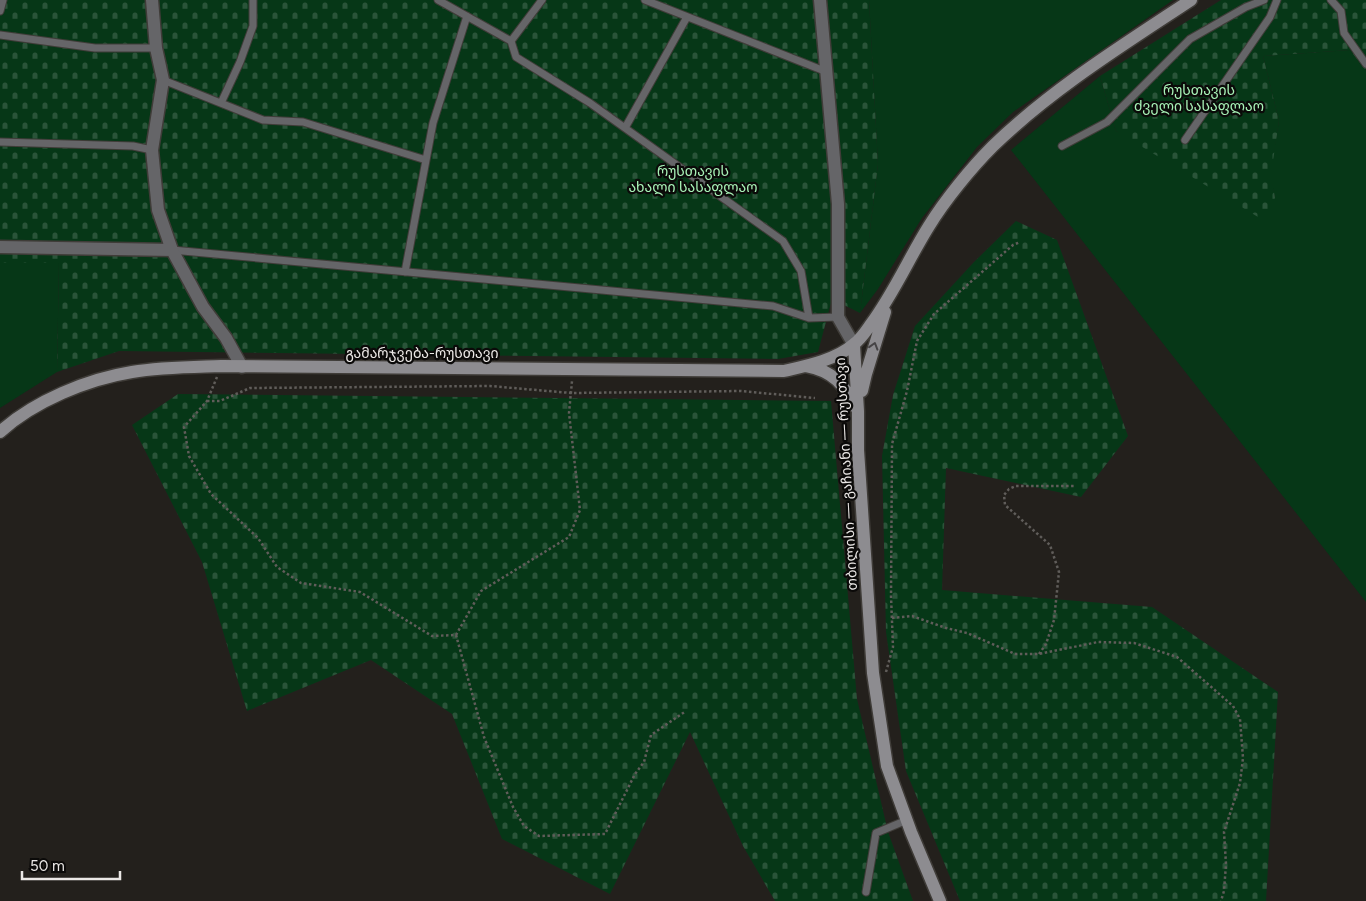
<svg xmlns="http://www.w3.org/2000/svg" width="1366" height="901" viewBox="0 0 1366 901" font-family="Figtree,'Noto Sans Georgian',sans-serif">
<style>
.green{fill:#063717}
.cemetery{fill:url(#cemetery-stones)}
.lines{fill:none;stroke-linecap:round;stroke-linejoin:round}
.service-casing{stroke:#3f3c38;stroke-width:9}
.minor-casing{stroke:#3f3c38;stroke-width:15}
.secondary-casing{stroke:#3f3c38;stroke-width:15}
.path{stroke:#605d5a;stroke-width:2.5;stroke-dasharray:2.5 2.5;stroke-linecap:butt}
.service{stroke:#656568;stroke-width:7}
.minor{stroke:#656568;stroke-width:12}
.secondary{stroke:#8d8c90;stroke-width:12}
.oneway{stroke:#464446}
.labels{text-anchor:middle;stroke-width:4.5;stroke-linejoin:round;paint-order:stroke}
.park-label{font-size:14px;fill:#a8f3b7;stroke:#0b0a09}
.street-label{font-size:14px;fill:#ebe8e6;stroke:#0b0a09}
</style>
<defs>
<pattern id="cemetery-stones" width="16" height="16" patternUnits="userSpaceOnUse" patternTransform="scale(1.25)"><rect width="16" height="16" fill="#063717"/><path d="M2 7V4a2 2 0 0 1 4 0v3zM10 15v-3a2 2 0 0 1 4 0v3z" fill="#2a5439"/></pattern>
</defs>
<rect width="100%" height="100%" fill="#23201c"/>
<!-- green -->
<path class="green" d="M869 0H1173L1013 112 977 147 922 218 878 289 860 313 878 164Z
M1350 50 1366 71V602L1011 150 1100 76 1116 131 1275 198 1270 174 1279 121 1263 56Z
M0 263H59L57 372 0 408Z"/>
<!-- cemetery -->
<path class="cemetery" d="M0 0H869L878 164 860 313 832 299 818 352 778 359 119 351 57 372 59 263H0Z
M1221 0H1366V71L1350 50 1263 56 1279 121 1271 174 1275 198 1263 220 1116 131 1100 76Z
M1016 221 1057 240 1128 436 1081 497 946 468 942 590 1152 607 1278 692 1266 901H960L906 771 886 632 882 456 893 395 915 326 974 262Z
M178 394 831 401 857 699 888 832 913 901H775L743 846 690 732 610 894 502 839 452 714 371 660 247 711 202 562 132 425Z"/>
<g class="lines">
<defs>
<path id="service" d="M438 0 511 41 516 57 590 103 783 241 801 271 809 318
M645 0 827 72
M1331 0 1341 11 1344 33 1366 64
M0 11 3 0
M0 35 95 48H156
M511 41 542 0
M163 80 263 120 303 122 426 160
M221 103 240 62 253 26V0
M625 128 687 17
M1185 140 1270 17 1277 0
M0 142 133 146 152 150
M1062 146 1107 122 1190 39 1246 7 1264 0
M172 250 773 306 809 318 838 317
M405 272 433 123 467 16
M866 892 876 833 907 820"/>
<path id="minor" d="M152 0 156 48 163 80 152 150 158 210 172 250 203 307 226 338 242 367
M820 0 838 204V317L854 345
M0 247 172 250"/>
<path id="secondary" d="M854 345 858 411V450L873 673 887 766 911 832 940 901
M806 366C834 371 844 385 857 409
M862 391 866 374 885 312
M0 432C34 401 88 379 132 372 161 367 191 367 221 366L784 371C806 366 836 360 854 344 861 339 866 331 871 324 894 293 909 258 929 226 945 200 971 168 993 146 1052 89 1123 45 1191 0"/>
</defs>
<!-- service casing -->
<use href="#service" class="service-casing"/>
<!-- minor casing -->
<use href="#minor" class="minor-casing"/>
<!-- secondary casing -->
<use href="#secondary" class="secondary-casing"/>
<!-- path -->
<path class="path" d="M217 377 207 401 184 427 189 456 211 494 258 538 277 567 301 583 360 592 432 636 456 635 484 737 513 807 524 826 539 836 605 834 635 774 644 762 651 735 686 711
M207 401H220L250 388 490 386 571 393 741 391 815 398
M892 618 912 616 946 628 967 633 1015 654H1039L1098 642 1134 643 1177 657 1233 706 1240 719 1243 758 1240 783 1224 832 1226 864 1224 891 1221 901
M456 635 481 591 569 537 580 510 569 413 572 381
M1039 654 1046 644 1054 620 1059 572 1050 545 1005 505 1004 495 1009 489 1016 486H1075
M886 672 893 647 891 596 892 444 907 391 917 341 934 314 1013 245 1020 242"/>
<!-- service -->
<use href="#service" class="service"/>
<!-- minor -->
<use href="#minor" class="minor"/>
<!-- secondary -->
<use href="#secondary" class="secondary"/>
</g>
<!-- one-way arrows -->
<defs><path id="oneway-chevron" d="M-2-3.5L2.5 0L-2 3.5" fill="none" stroke-width="1.6" stroke-linecap="round" stroke-linejoin="round" transform="scale(1.25)"/></defs>
<use class="oneway" href="#oneway-chevron" transform="translate(874 346) rotate(-73)"/>
<g class="labels">
<!-- park labels -->
<g class="park-label">
<text x="1199" y="95">რუსთავის<tspan x="1199" dy="16">ძველი სასაფლაო</tspan></text>
<text x="693" y="176">რუსთავის<tspan x="693" dy="16">ახალი სასაფლაო</tspan></text>
</g>
<!-- street labels -->
<g class="street-label">
<text x="422" y="358">გამარჯვება-რუსთავი</text>
<text transform="translate(846 474) rotate(-93)" y="5">თბილისი — გაჩიანი — რუსთავი</text>
</g>
</g>
<!-- scale -->
<path d="M22 871v8h98v-8" fill="none" stroke="#ebe8e6" stroke-width="2.5"/>
<text x="30" y="871" font-size="15" fill="#ebe8e6" stroke="#0b0a09" stroke-width="4" paint-order="stroke">50 m</text>
</svg>
